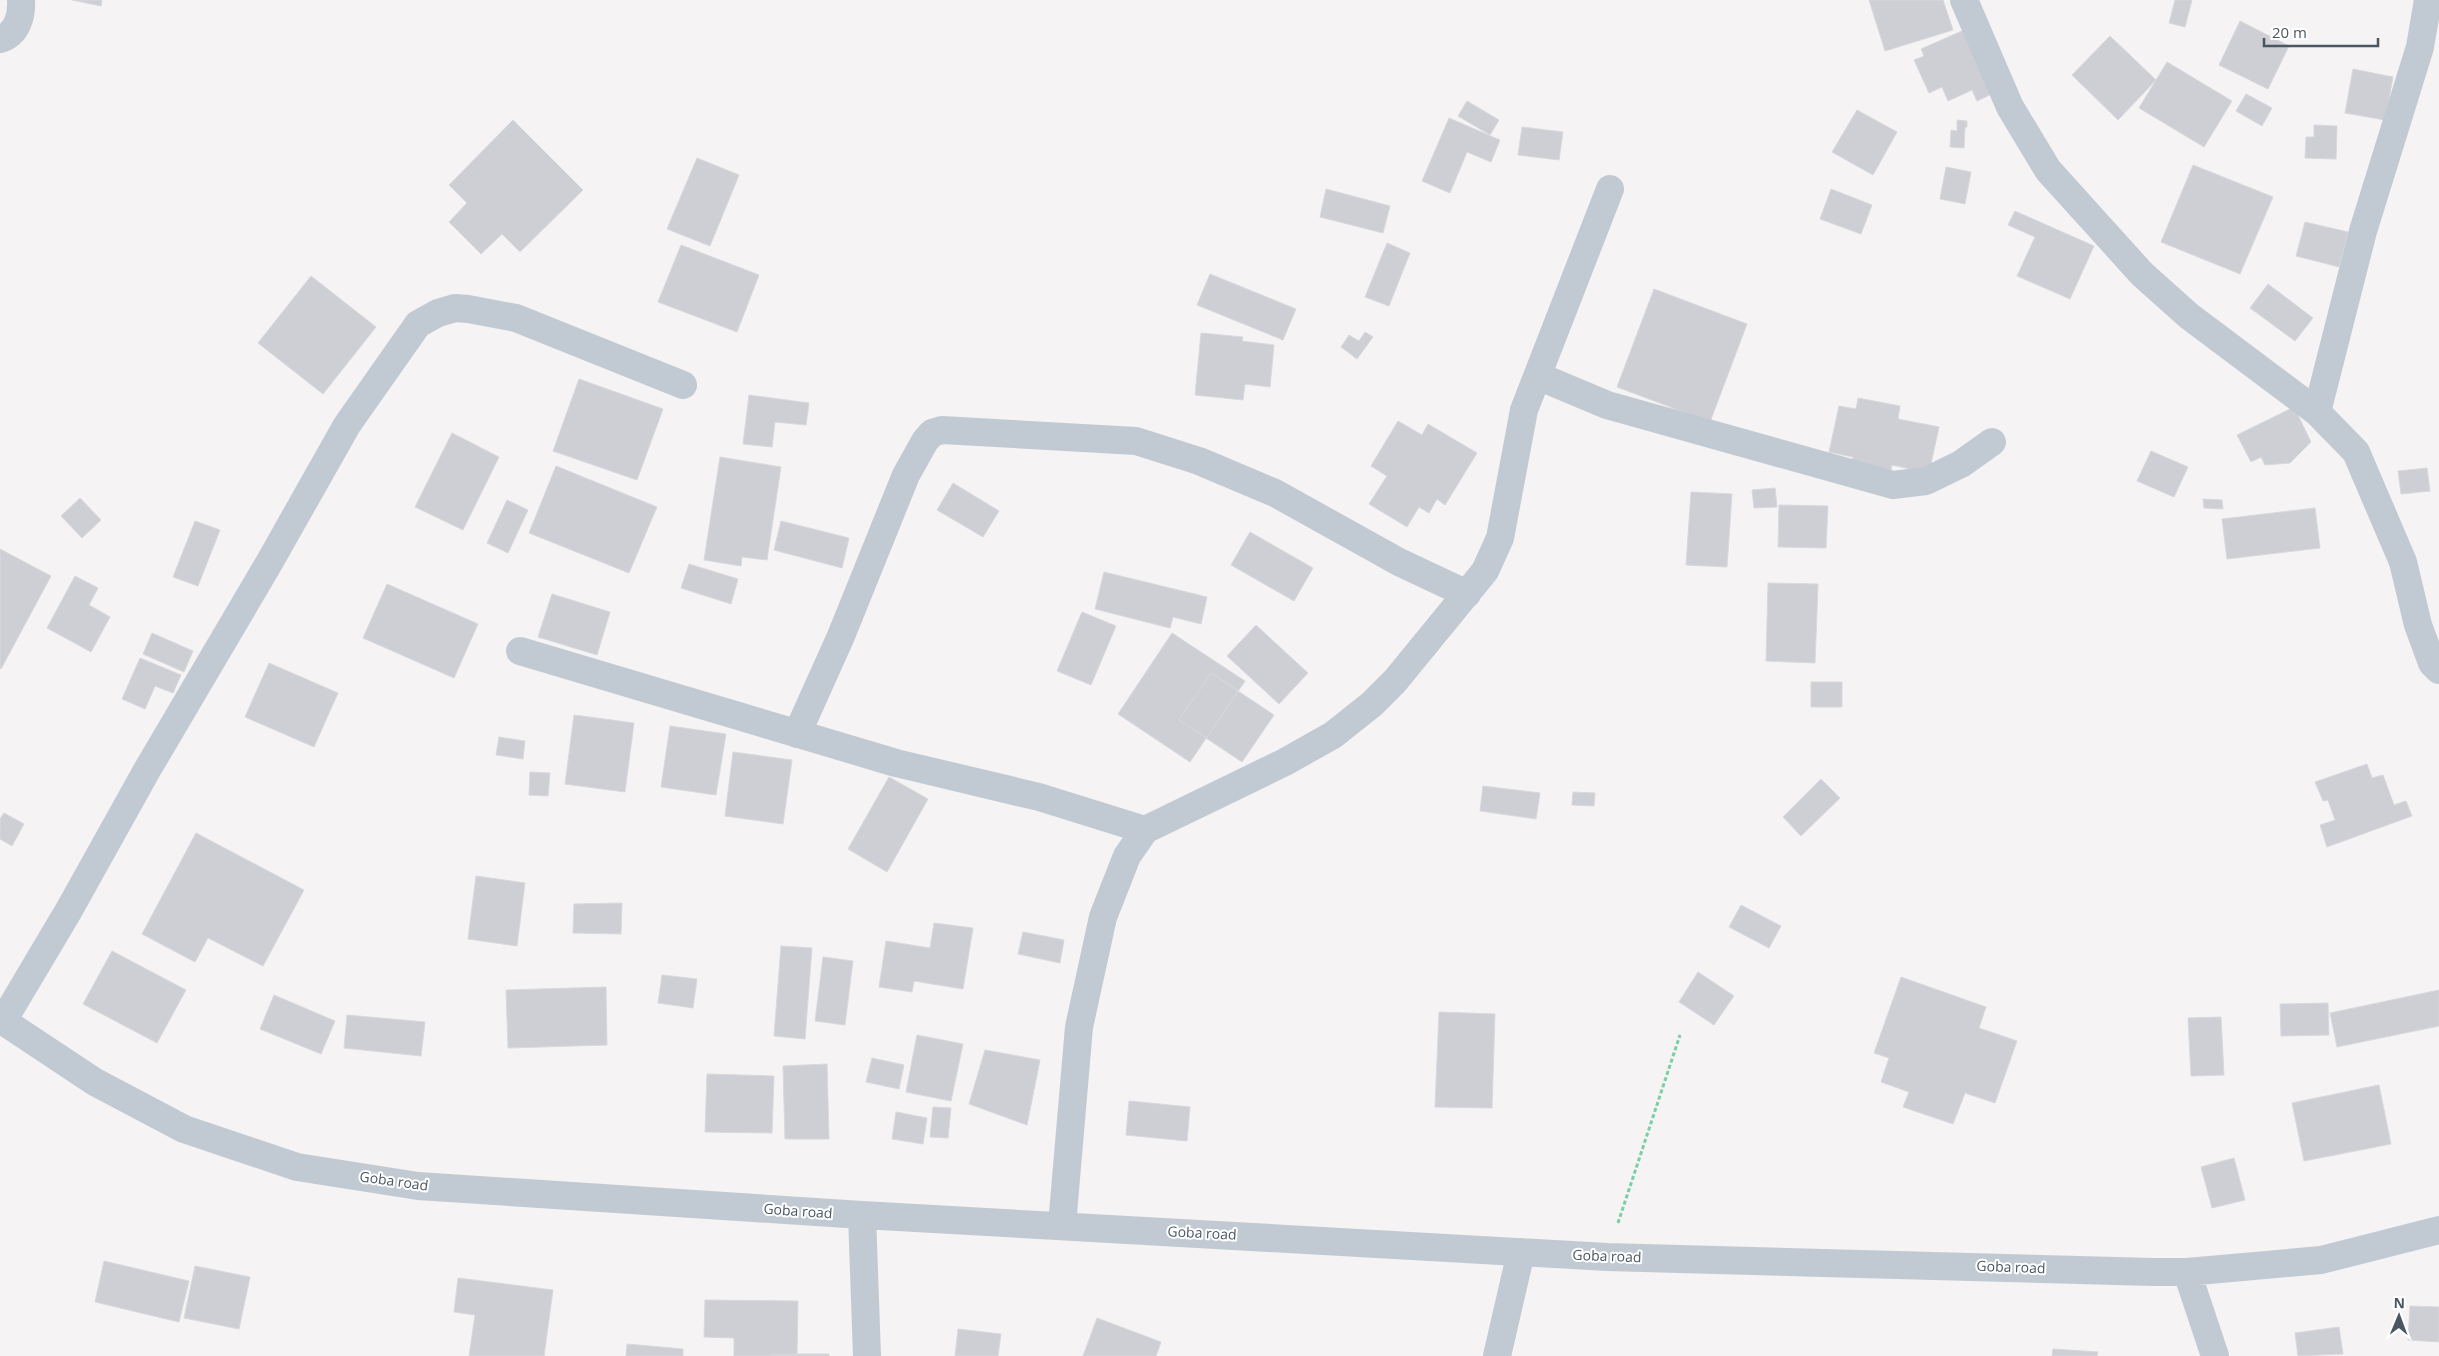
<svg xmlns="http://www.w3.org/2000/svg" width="2439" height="1356" viewBox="0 0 2439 1356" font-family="'Open Sans',sans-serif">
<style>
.building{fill:#cdcfd5;stroke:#d7d9de}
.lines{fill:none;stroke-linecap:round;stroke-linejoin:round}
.path{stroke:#7ad0a6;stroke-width:3;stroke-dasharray:4 2.5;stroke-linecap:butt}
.minor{stroke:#c1cad2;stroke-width:28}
.labels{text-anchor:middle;stroke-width:4;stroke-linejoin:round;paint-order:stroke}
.street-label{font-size:14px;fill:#4a5661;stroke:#fff}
</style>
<rect width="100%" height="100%" fill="#f5f3f3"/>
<!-- building -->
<path class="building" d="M72 0H102L101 6Z
M1869 0H1943L1953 30 1885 51Z
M2175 0H2192L2185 27 2169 23Z
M2240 21 2289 46 2268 89 2219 65Z
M1971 27 2000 90 1977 101 1972 90 1948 101 1942 87 1929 93 1914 60 1924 56 1921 49Z
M2110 36 2156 80 2118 120 2072 75Z
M2167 62 2232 101 2204 147 2139 108Z
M2353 69 2393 77 2385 120 2345 113Z
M2246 94 2272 108 2262 126 2236 111Z
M1467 101 1499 120 1490 135 1458 116Z
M1857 110 1897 132 1873 175 1832 152Z
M1449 118 1500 140 1491 162 1467 152 1450 193 1422 181Z
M513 120 583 190 520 252 502 234 481 254 449 222 467 203 449 185Z
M1957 120 1967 121V127H1965L1964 148 1950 147 1951 130 1957 131Z
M2314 125 2337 126 2336 159 2305 158 2306 137H2314Z
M1522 127 1563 132 1559 160 1518 155Z
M697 158 739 175 710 246 667 229Z
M2193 165 2273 197 2240 274 2161 242Z
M1946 167 1971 172 1965 204 1940 199Z
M1326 189 1390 206 1383 233 1320 217Z
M1831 189 1872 205 1861 234 1820 219Z
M2015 211 2094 246 2070 299 2017 276 2035 237 2008 225Z
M2305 222 2348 232 2339 267 2296 256Z
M1387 243 1410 253 1389 306 1365 297Z
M681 245 759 275 737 332 658 302Z
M1210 274 1296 309 1283 340 1197 305Z
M311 276 376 327 323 394 258 343Z
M2268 284 2313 318 2295 341 2250 308Z
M1654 289 1747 324 1710 422 1617 387Z
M1365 332 1373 337 1357 359 1341 347 1349 335 1359 341Z
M1201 333 1243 337 1242 341 1274 345 1270 387 1245 384 1243 400 1195 395Z
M579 379 663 409 637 480 553 451Z
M749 395 809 403 806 425 775 422 772 447 743 444Z
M1858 398 1900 406 1898 419 1939 427 1929 473 1892 465 1890 475 1851 467 1853 457 1829 452 1839 406 1856 409Z
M2294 407 2311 442 2290 463 2265 465 2261 457 2251 462 2237 435Z
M1398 421 1422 435 1428 424 1477 453 1445 505 1437 499 1429 513 1419 507 1407 527 1369 504 1387 476 1371 466Z
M452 433 499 457 463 530 415 507Z
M2151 451 2188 467 2174 497 2137 481Z
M720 457 781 467 767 560 742 557 741 566 704 560Z
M556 466 657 507 629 573 529 533Z
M2427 468 2430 491 2401 494 2398 471Z
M953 483 999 511 983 537 937 510Z
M1775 488 1777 507 1754 508 1752 490Z
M1691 492 1732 494 1727 567 1686 565Z
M80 498 101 520 82 538 61 516Z
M2203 499 2222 500 2223 509 2204 508Z
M507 500 528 510 508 553 487 543Z
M1779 505 1828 506 1826 548 1778 547Z
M2315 508 2320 548 2227 559 2222 519Z
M195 521 220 530 198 586 173 577Z
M781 521 849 538 842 568 774 550Z
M1250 532 1313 568 1294 601 1231 565Z
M0 549 51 576 1 669 0 668Z
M689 564 738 579 731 604 681 588Z
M1104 572 1207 597 1201 624 1173 617 1170 628 1095 609Z
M75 576 98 588 89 605 110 617 91 652 47 628Z
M1768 583 1818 584 1815 663 1766 661Z
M387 584 478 624 454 678 363 638Z
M552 594 610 612 597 655 538 637Z
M1082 612 1116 626 1091 685 1057 671Z
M1256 625 1308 673 1279 704 1227 656Z
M152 633 193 651 184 672 143 654Z
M1172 633 1245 681 1190 762 1118 714Z
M140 658 181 675 173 693 155 686 145 709 122 699Z
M269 663 338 693 314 747 245 717Z
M1211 673 1274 715 1242 762 1179 720Z
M1811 682H1842V707H1811Z
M574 715 634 723 625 792 565 784Z
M670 726 726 734 716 795 661 787Z
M499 737 525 741 523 759 496 755Z
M733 752 792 760 783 824 725 816Z
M2367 764 2372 778 2383 775 2394 805 2406 801 2412 816 2327 847 2320 825 2335 820 2328 800 2323 801 2315 782Z
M530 772 550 773 548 796 529 795Z
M889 777 928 799 887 872 848 849Z
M1821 779 1840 798 1801 836 1783 817Z
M1483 786 1540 793 1536 819 1480 811Z
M1573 792 1595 793 1594 806 1572 805Z
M4 813 24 824 12 846 0 839V819Z
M196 833 304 890 263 966 208 938 195 962 142 934Z
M476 876 525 883 517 946 468 939Z
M622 903 621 934 573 933 574 904Z
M1741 905 1781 926 1769 948 1729 927Z
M934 923 973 928 963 989 914 981 912 992 879 987 886 941 930 948Z
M1023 932 1064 940 1060 963 1018 954Z
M781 946 812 948 805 1039 774 1036Z
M112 951 186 990 157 1043 83 1004Z
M823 957 853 961 845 1025 815 1021Z
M1698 972 1734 996 1714 1025 1679 1002Z
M662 975 697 979 693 1008 658 1003Z
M1901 977 1986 1007 1979 1028 2017 1041 1995 1103 1965 1093 1953 1124 1903 1107 1909 1092 1881 1082 1889 1058 1874 1053Z
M606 987 607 1045 508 1048 506 990Z
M2439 990V1026L2337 1047 2330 1013Z
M274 995 335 1021 321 1054 260 1029Z
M2328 1003 2329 1035 2281 1036 2280 1004Z
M1439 1012 1495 1014 1492 1108 1435 1107Z
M347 1015 425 1022 421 1056 344 1048Z
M2221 1017 2224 1075 2191 1076 2188 1018Z
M917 1035 963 1044 951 1101 906 1092Z
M985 1050 1040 1060 1027 1125 969 1104Z
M872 1058 904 1065 899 1089 866 1082Z
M827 1064 829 1139H785L783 1066Z
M707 1074 774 1076 772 1133 705 1132Z
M2379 1085 2391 1144 2304 1161 2292 1103Z
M1129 1101 1190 1107 1187 1141 1126 1135Z
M933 1107 951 1108 948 1138 930 1137Z
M896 1112 927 1118 923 1144 892 1139Z
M2234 1158 2245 1200 2212 1208 2201 1167Z
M104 1261 189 1281 179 1322 95 1302Z
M195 1266 250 1277 239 1329 184 1318Z
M458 1278 553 1290 544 1356H469L475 1315 454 1312Z
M705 1300 798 1301 797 1356H734V1338L704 1337Z
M2410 1306 2439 1307V1342L2408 1340Z
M1097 1318 1161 1342 1156 1356H1083Z
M2339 1327 2343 1354 2298 1356 2295 1333Z
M958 1329 1001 1334 998 1356H955Z
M627 1344 683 1349V1356H626Z
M2053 1349 2098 1352 2097 1356H2052Z
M772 1354H829V1356H772Z"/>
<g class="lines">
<!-- path -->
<path class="path" d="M1618 1223 1680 1035"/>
<!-- minor -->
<path class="minor" d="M1964 0 2010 107 2048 170 2142 274 2189 316 2317 412 2356 452 2403 562 2418 625 2432 663 2439 670
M0 39C17 34 22 16 21 0
M1538 376 1607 405 1893 485 1926 481 1961 464 1992 442
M2317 412 2363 231 2420 47 2428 0
M520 651 896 763 1039 797 1145 830
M797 734 841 636 906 475 925 441 932 433 942 430 1136 441 1199 461 1275 493 1399 562 1467 594
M0 1019 95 1082 184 1129 297 1167 418 1186 862 1215 1607 1257 2153 1272H2187L2321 1260 2439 1230
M3 1021 69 910 147 770 269 563 347 425 418 324 438 313 455 308 468 309 516 318 683 385
M862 1215 867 1356
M1062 1225 1079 1027 1103 917 1127 856 1145 830 1285 762 1333 735 1372 704 1395 681 1485 571 1500 538 1524 410 1610 189
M2187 1272 2215 1356
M1497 1356 1521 1252"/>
</g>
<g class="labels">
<!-- street labels -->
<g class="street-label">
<text transform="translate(394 1181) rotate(8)" y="5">Goba road</text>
<text transform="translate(798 1211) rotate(4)" y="5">Goba road</text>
<text transform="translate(1202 1233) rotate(3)" y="5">Goba road</text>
<text transform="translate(1607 1256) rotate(2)" y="5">Goba road</text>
<text transform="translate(2011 1267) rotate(2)" y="5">Goba road</text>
</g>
</g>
<!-- north arrow -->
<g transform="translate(2399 1316) rotate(1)" stroke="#ffffff" stroke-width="4" paint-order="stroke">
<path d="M0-4L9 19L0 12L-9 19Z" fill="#4a5661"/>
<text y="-8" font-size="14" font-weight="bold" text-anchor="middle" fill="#4a5661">N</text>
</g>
<!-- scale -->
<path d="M2264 38v8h114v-8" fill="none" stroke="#4a5661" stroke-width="2.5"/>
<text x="2272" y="38" font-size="15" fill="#4a5661" stroke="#ffffff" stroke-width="4" paint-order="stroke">20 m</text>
</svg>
